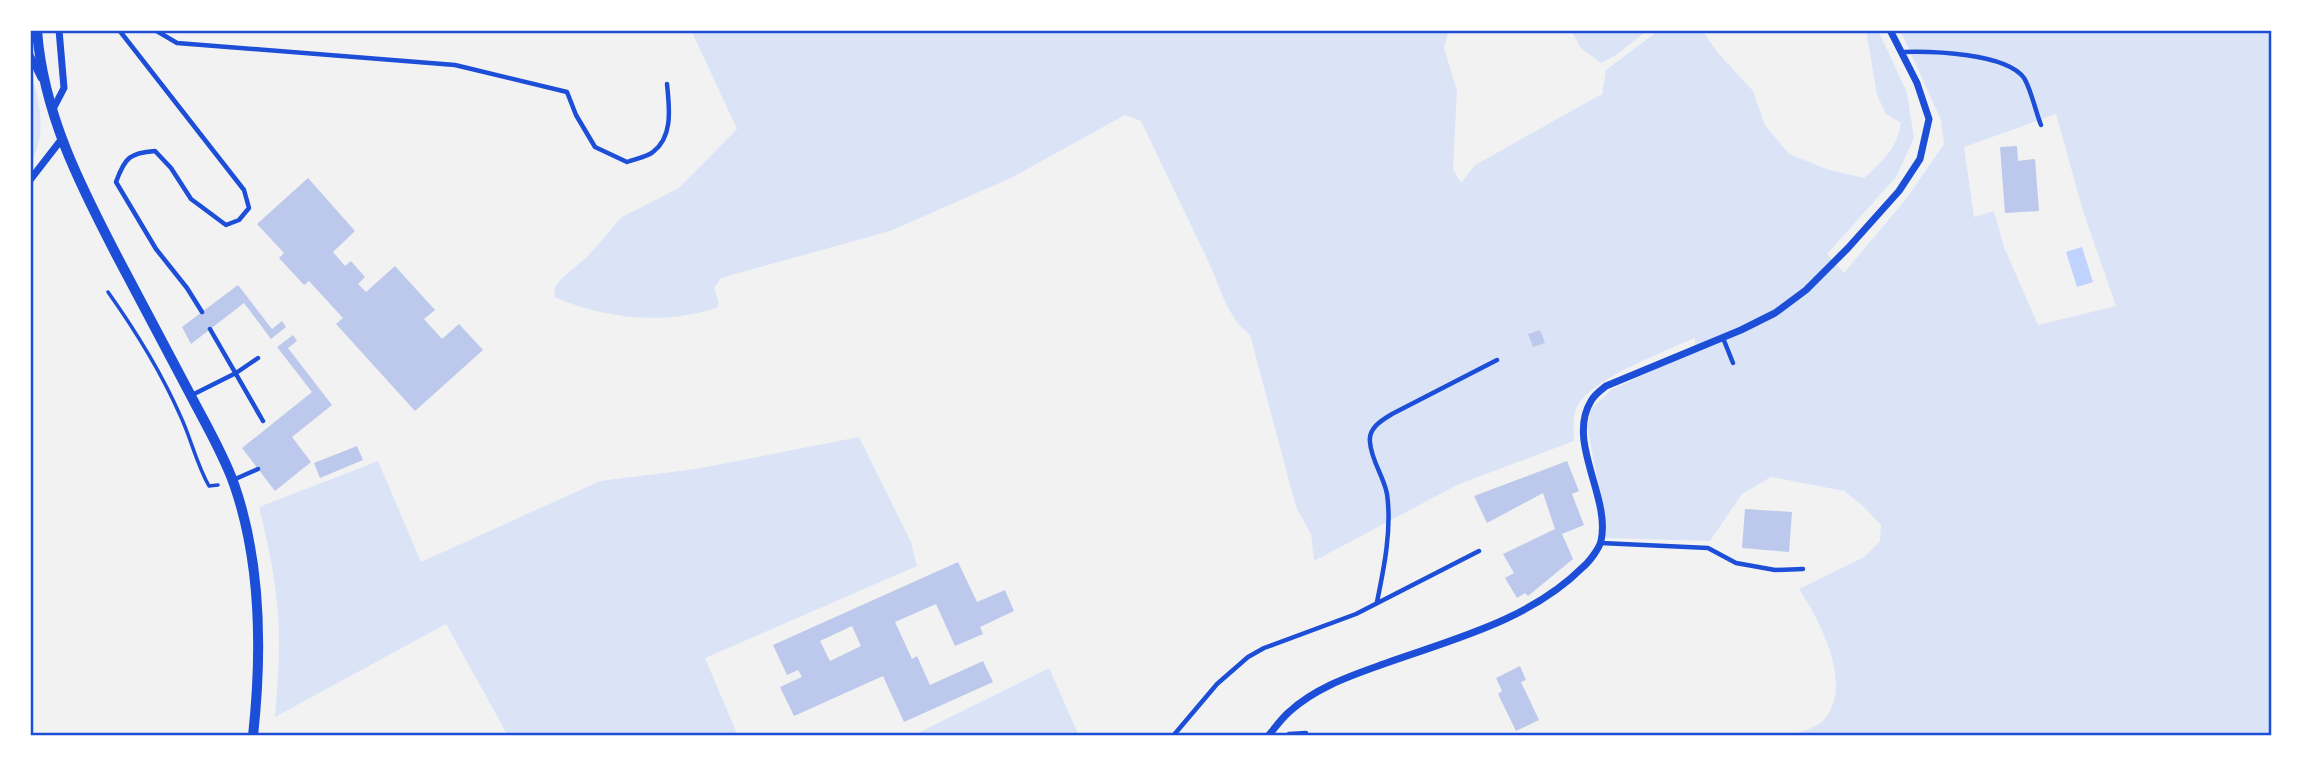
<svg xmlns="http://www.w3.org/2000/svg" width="2301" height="766" viewBox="0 0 2301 766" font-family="Arial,sans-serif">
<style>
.green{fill:#dbe4f7;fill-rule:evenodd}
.water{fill:#bfd3fe}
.building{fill:#bdc9ec;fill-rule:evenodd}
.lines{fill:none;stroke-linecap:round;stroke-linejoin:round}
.path{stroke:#1d4ed8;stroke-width:3.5}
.service{stroke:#1d4ed8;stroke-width:4.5}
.minor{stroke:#1d4ed8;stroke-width:7}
.tertiary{stroke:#1d4ed8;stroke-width:10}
.neatline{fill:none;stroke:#1d4ed8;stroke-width:2.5}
</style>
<rect width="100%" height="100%" fill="#f2f2f2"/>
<!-- green -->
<path class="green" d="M691 30H1449L1444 48 1457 91 1453 169 1461 183 1475 165 1602 94 1606 70 1659 30H1702L1718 53 1753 91 1765 125 1789 154 1829 170 1864 178C1881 163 1898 147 1901 123L1886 114 1877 95 1866 30H1878L1907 93 1914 138 1896 177 1827 254 1844 273 1906 199 1944 144 1941 120 1900 30H2271V736H1788C1798 732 1816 728 1823 721 1855 686 1820 621 1799 589L1864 557 1880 541 1881 525 1861 504 1844 491 1771 477 1742 494 1710 541 1606 538 1605 516 1587 427 1591 409 1611 390 1695 351V338C1666 351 1587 380 1576 409 1572 418 1574 431 1574 441L1459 484 1314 561 1311 534 1296 507 1250 335C1226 316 1221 288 1208 261 1186 214 1163 168 1141 121L1125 115 1011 178 890 231 721 278 714 288 719 303 717 308C663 325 606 319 554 297L555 287 561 279 587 257 622 217 679 188 737 129ZM2056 114 2083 211 2116 306 2038 325 2004 247 1994 211 1974 217 1964 147Z
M1571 30H1648L1616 55 1601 63 1581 48Z
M30 72C41 102 47 136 30 165Z
M859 437 911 542 917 566 705 658 738 736H508L446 624 275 717C277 692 279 666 279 641 279 597 270 550 259 507L378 461 421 562 600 481 696 469Z
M1049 668 1079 736H912Z"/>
<!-- water -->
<path class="water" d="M2082 247 2093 282 2077 287 2066 252Z"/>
<!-- building -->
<path class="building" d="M2017 146 2018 161 2035 159 2039 211 2005 213 2000 147Z
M308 178 355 231 333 252 345 266 351 261 365 277 358 284 366 292 395 266 435 310 424 319 442 339 459 324 483 350 415 411 336 324 343 318 309 281 304 285 279 258 284 253 257 224Z
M238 285 272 329 282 321 286 327 271 339 244 303 191 344 182 327Z
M1540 330 1545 343 1533 347 1528 334Z
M293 335 297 341 288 348 332 405 292 437 311 462 275 491 242 448 312 392 277 347Z
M357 446 363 460 320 478 314 463Z
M1567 461 1579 491 1572 494 1584 525 1562 534 1573 559 1528 596 1525 593 1517 598 1505 578 1514 573 1503 554 1555 529 1543 493 1487 523 1474 496Z
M1745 509 1792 512 1789 552 1742 548Z
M958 562 977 602 1005 590 1014 611 980 627 983 634 955 646 936 604 895 622 912 659 917 656 930 685 983 661 993 682 904 722 883 676 794 716 780 687 802 677 798 670 787 675 773 645ZM852 626 861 646 830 661 820 641Z
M1520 666 1526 680 1521 682 1539 720 1516 731 1498 694 1502 691 1496 678Z"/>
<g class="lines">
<!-- path -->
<path class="path" d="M108 292C135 330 161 372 180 415 191 438 196 463 209 486L218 485"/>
<!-- service -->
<path class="service" d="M119 30 244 190 249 208 239 220 226 225 191 199 171 168 155 151C130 153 125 157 116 182L156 249 187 288 202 312
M155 30 177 43 455 65 567 92 576 115 595 147 627 162C635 159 647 157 653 152 674 136 669 106 667 84
M1902 52C1931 51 2006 53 2024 78 2031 89 2036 113 2041 125
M210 329 263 421
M1723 338 1733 363
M192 395 236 373 258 358
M233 480 258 469
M1601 543 1708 548 1736 563 1775 570 1803 569
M1377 602C1384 568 1392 529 1387 494 1384 477 1371 460 1370 442 1368 428 1382 420 1392 414L1497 360
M1289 734 1306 733
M1173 736 1217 684 1248 657 1264 648 1356 614 1479 551"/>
<!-- minor -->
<path class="minor" d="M30 55 41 78
M52 111 64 88 59 30
M30 180 61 140
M1268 736C1275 728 1281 719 1289 712 1314 689 1347 677 1378 666 1449 640 1528 622 1583 567 1589 562 1599 549 1601 541 1611 497 1566 442 1591 401 1594 395 1601 390 1606 386L1741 330 1775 313 1806 290 1848 248 1899 191 1920 159 1929 119 1917 83 1890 30"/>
<!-- tertiary -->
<path class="tertiary" d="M37 30C43 113 80 185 118 258 142 303 166 348 190 394 205 423 223 453 234 484 262 564 262 653 253 736"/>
</g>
<!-- border -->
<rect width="2301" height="766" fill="none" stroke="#ffffff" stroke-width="63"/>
<rect x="32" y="32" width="2238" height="702" class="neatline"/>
</svg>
